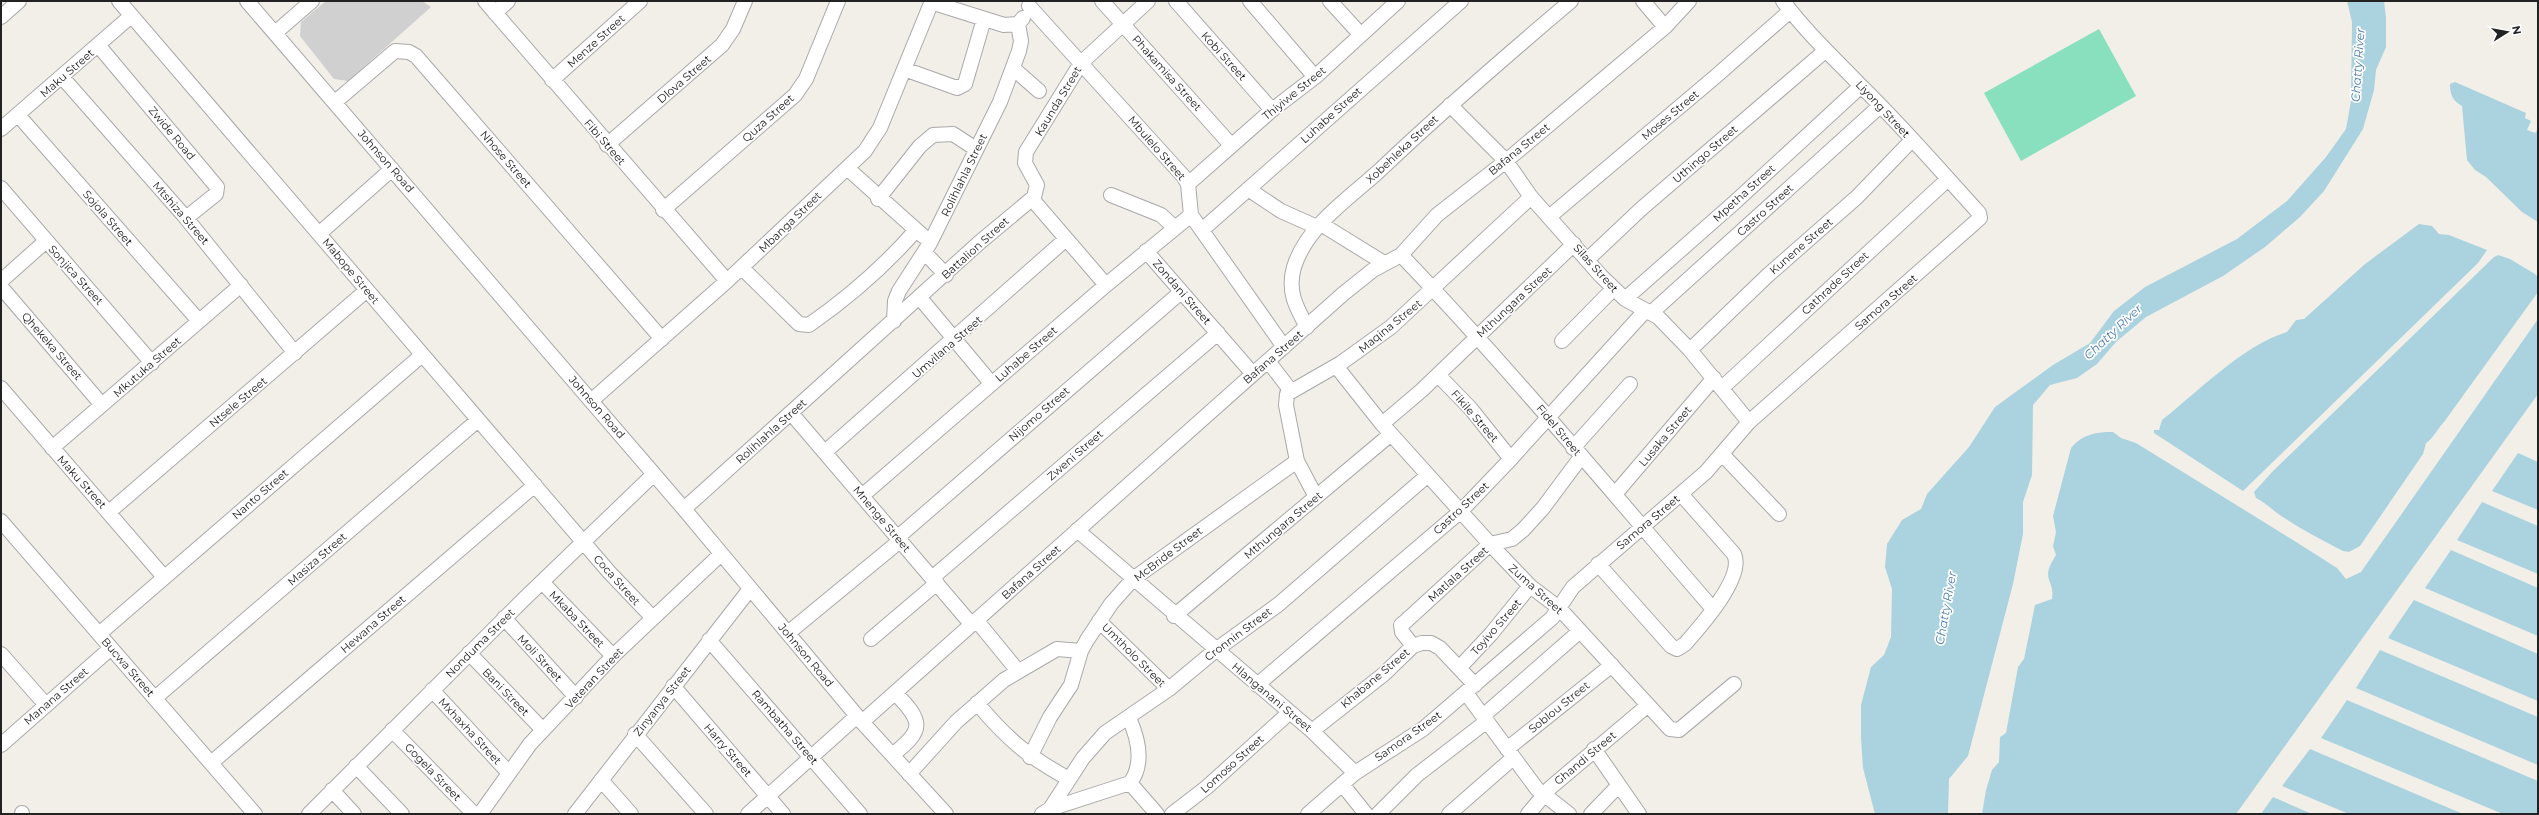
<svg xmlns="http://www.w3.org/2000/svg" width="2539" height="815" viewBox="0 0 2539 815" font-family="Montserrat,sans-serif">
<style>
.religious{fill:#d0d0d0}
.pitch{fill:#88e0be}
.water{fill:#aad3df}
.lines{fill:none;stroke-linecap:round;stroke-linejoin:round}
.minor-casing{stroke:#a9a9a9;stroke-width:16}
.minor{stroke:#fff;stroke-width:14}
.labels{text-anchor:middle;stroke-width:3.5;stroke-linejoin:round;paint-order:stroke}
.street-label{font-size:11px;fill:#222;stroke:#fff}
.water-label{font-size:12px;font-style:italic;fill:#4a7aab;stroke:#fff}
</style>
<rect width="100%" height="100%" fill="#f2efe9"/>
<!-- religious -->
<path class="religious" d="M326 1H422L431 7 348 81 334 79 300 36 301 22Z"/>
<!-- pitch -->
<path class="pitch" d="M2099 29 2136 96 2021 161 1984 93Z"/>
<!-- water -->
<path class="water" d="M2347 1H2384L2386 18V47L2376 70 2374 90 2363 129 2324 191 2300 217 2265 247 2223 276 2146 317 2116 342 2097 364 2077 378 2050 385 2033 405 2032 475 2023 502V534L2013 584 1968 756 1949 779 1948 814H1875L1863 768 1861 738V705L1871 667 1884 655 1891 637 1892 589 1885 567 1887 544 1902 520 1921 509 1927 494 1969 447 1995 407 2053 365 2090 343 2114 311 2145 287 2237 239 2287 201 2326 157 2346 129 2351 101 2352 22Z
M2455 82 2526 113 2525 118 2531 121 2527 130 2535 133 2538 129V222L2522 212 2486 177 2475 170 2467 160 2462 106C2453 101 2450 95 2450 84Z
M2419 224 2432 226 2439 234 2449 235 2487 250 2478 263 2243 491 2154 433V430H2159L2162 420C2199 391 2242 346 2287 332L2296 320 2304 319 2365 264Z
M2498 255 2510 259 2535 274 2538 277V292L2444 422C2437 429 2434 438 2426 443L2423 454 2360 546 2349 552 2343 551C2324 541 2304 531 2286 519 2275 513 2268 504 2256 498L2254 492 2273 471 2494 257Z
M2538 319V394L2236 814H1982L1986 790 1992 770 1999 762 2000 737 2006 733 2018 667 2024 659 2035 605 2052 599C2055 577 2039 582 2056 555L2053 546 2056 532 2053 516 2071 448C2083 434 2096 432 2113 432L2121 438 2136 443 2293 540 2337 568 2346 579 2361 572Z
M2518 453 2538 462V510L2492 491Z
M2482 502 2538 526V574L2457 540Z
M2451 550 2538 588V636L2425 588Z
M2414 600 2538 654V701L2388 638Z
M2380 650 2538 717V765L2356 688Z
M2347 700 2538 781V814H2503L2321 738Z
M2310 749 2463 814H2349L2282 786Z
M2273 797 2312 814H2261Z"/>
<g class="lines">
<defs>
<path id="minor" d="M119 1 609 572 653 618
M247 1 684 509 862 722 946 814
M485 1 727 281
M1102 1 1231 145
M1176 1 1272 110
M1250 1 1315 77
M1330 1 1361 35
M1643 1 1665 27
M931 2 1004 25 1018 24 1023 18
M1029 6 1184 177 1188 184 1191 215 1284 347
M495 13 508 1
M1 17 19 1
M275 33 312 1
M98 45 217 187 216 194 186 218
M904 69 957 88 965 84 984 19
M1014 69 1039 91
M62 77 186 218 295 353
M552 80 640 1
M335 102 395 51 409 52 416 56 662 339
M1450 105 1506 161 1531 197 1601 276 1625 299 1658 317 1690 350 1749 422
M18 115 199 321
M1 129 131 16
M607 145 722 45 733 29 745 1
M847 168 923 236
M1188 184 1272 110 1315 77 1398 1
M1 188 152 363
M1248 189 1281 211 1317 227
M1111 195 1161 215 1175 228
M878 199 920 146 933 135 953 134 976 149
M1032 199 1106 285
M663 210 795 95 806 79 838 1
M1549 217 1715 77 1790 11
M1321 224 1384 263
M1202 230 1461 1
M320 233 392 169
M1146 251 1253 374
M925 253 946 275
M1401 255C1510 369 1610 490 1713 609
M1587 260 1641 209 1825 51
M742 268 799 324 809 325C849 297 884 267 916 230
M1 281 46 241
M1 287 102 405
M920 298 991 383
M1625 299 1735 202 1861 86
M1651 313 1880 106
M894 321 895 301 899 291 930 243 1000 102 1019 51 1021 41 1018 24
M1307 327C1296 307 1287 291 1294 267 1307 226 1348 199 1379 171 1441 112 1506 56 1571 1
M1562 341 1613 289
M1690 350 1767 276 1857 197 1912 140
M1268 361 1291 391
M1336 366 1382 424 1490 544 1530 586 1559 608 1670 729 1679 730 1734 684
M1438 375 1471 409 1511 459
M1 388 164 577
M1722 388 1948 179
M591 401 727 281 865 151 880 128 932 1
M791 413 972 625
M1382 424 1422 390 1574 244
M52 448 241 285
M1573 448 1630 384
M825 452 1066 239
M1722 454 1779 514
M1615 494 1714 378
M863 495 1106 285 1191 215
M1316 497 1297 461 1286 405 1287 394 1341 363 1391 327 1531 197
M684 509 980 242 1034 197 1037 185 1025 163 1026 152 1081 63 1148 1
M109 512 367 290
M1 521 255 814
M1077 530 1312 731 1355 773
M898 537 1181 292
M1598 564 1671 646 1677 649 1685 644C1700 627 1745 577 1734 554L1681 494
M932 578 1218 333
M542 582 613 656
M1174 616 1391 434
M504 618 576 697
M977 621 1018 671
M1099 621 1169 689
M788 633 901 540
M99 634 422 355
M871 639 937 583
M709 640 860 814
M1413 646 1402 632 1401 625 1406 621 1490 544 1512 539 1523 530 1543 508 1581 457
M469 653 543 730
M1 654 46 705
M1460 667 1491 634 1530 586
M1257 685 1461 511 1506 464 1645 311
M673 686 783 814
M432 690 508 772
M1466 693 1537 789 1569 814
M155 698 478 420
M977 703C1007 739 1027 756 1069 779
M1483 716 1580 631
M1129 718C1138 738 1145 763 1130 783
M862 722 1343 294 1373 270 1401 255 1437 215 1506 161 1665 27 1689 1
M392 730 474 814
M1312 731 1384 674 1413 646 1422 643H1431L1440 648 1475 685
M635 734 706 814
M1 745 111 648
M1507 749 1612 665
M1594 749 1639 814
M892 755C925 730 923 721 895 693
M1030 757 1050 717 1071 685 1081 651 1087 640 1111 604 1133 579 1297 461
M211 763 535 485
M356 766 402 814
M909 774 956 722 1004 680 1057 649 1081 651
M601 780 631 814
M1130 783 1157 814
M1342 784 1366 814
M332 790 354 814
M1050 809 1130 783
M22 814V813
M309 814 523 600 654 474
M480 814 530 744 613 656 721 554
M575 814 750 589
M748 814 857 716
M1042 814 1050 809 1083 758 1105 733 1169 689 1217 649 1279 604 1428 475
M1172 814 1207 787 1290 712
M1308 814 1355 773 1423 729 1552 618 1573 587 1706 472 1749 422 1980 218 1979 213C1940 170 1902 126 1861 86 1834 58 1806 32 1783 1
M1378 814 1417 775 1487 721
M1449 814 1513 758
M1528 814 1550 788 1647 706
M1591 814 1619 785"/>
</defs>
<!-- minor casing -->
<use href="#minor" class="minor-casing"/>
<!-- minor -->
<use href="#minor" class="minor"/>
</g>
<g class="labels">
<!-- street labels -->
<g class="street-label">
<text transform="translate(596 41) rotate(-42)" y="4">Menze Street</text>
<text transform="translate(1224 56) rotate(48)" y="4">Kobi Street</text>
<text transform="translate(67 73) rotate(-41)" y="4">Maku Street</text>
<text transform="translate(1167 73) rotate(48)" y="4">Phakamisa Street</text>
<text transform="translate(684 79) rotate(-41)" y="4">Dlova Street</text>
<text transform="translate(1294 93) rotate(-39)" y="4">Thiyiwe Street</text>
<text transform="translate(1058 101) rotate(-59)" y="4">Kaunda Street</text>
<text transform="translate(1883 109) rotate(47)" y="4">Liyong Street</text>
<text transform="translate(1331 115) rotate(-42)" y="4">Luhabe Street</text>
<text transform="translate(1670 115) rotate(-40)" y="4">Moses Street</text>
<text transform="translate(768 118) rotate(-42)" y="4">Quza Street</text>
<text transform="translate(172 133) rotate(50)" y="4">Zwide Road</text>
<text transform="translate(605 142) rotate(49)" y="4">Fibi Street</text>
<text transform="translate(1157 148) rotate(49)" y="4">Mbulelo Street</text>
<text transform="translate(1402 149) rotate(-43)" y="4">Xobehleka Street</text>
<text transform="translate(1519 149) rotate(-39)" y="4">Bafana Street</text>
<text transform="translate(1705 154) rotate(-41)" y="4">Uthingo Street</text>
<text transform="translate(506 159) rotate(49)" y="4">Nhose Street</text>
<text transform="translate(386 161) rotate(49)" y="4">Johnson Road</text>
<text transform="translate(964 175) rotate(-64)" y="4">Rolihlahla Street</text>
<text transform="translate(1744 193) rotate(-42)" y="4">Mpetha Street</text>
<text transform="translate(1765 210) rotate(-42)" y="4">Castro Street</text>
<text transform="translate(181 213) rotate(49)" y="4">Mtshiza Street</text>
<text transform="translate(108 218) rotate(49)" y="4">Sojola Street</text>
<text transform="translate(790 222) rotate(-44)" y="4">Mbanga Street</text>
<text transform="translate(1801 246) rotate(-41)" y="4">Kunene Street</text>
<text transform="translate(975 248) rotate(-42)" y="4">Battalion Street</text>
<text transform="translate(1596 268) rotate(48)" y="4">Silas Street</text>
<text transform="translate(351 271) rotate(50)" y="4">Mabope Street</text>
<text transform="translate(76 275) rotate(48)" y="4">Sonjica Street</text>
<text transform="translate(1835 283) rotate(-43)" y="4">Cathrade Street</text>
<text transform="translate(1182 292) rotate(49)" y="4">Zondani Street</text>
<text transform="translate(1514 302) rotate(-43)" y="4">Mthungara Street</text>
<text transform="translate(1886 302) rotate(-41)" y="4">Samora Street</text>
<text transform="translate(1390 326) rotate(-39)" y="4">Maqina Street</text>
<text transform="translate(52 346) rotate(49)" y="4">Qhekeka Street</text>
<text transform="translate(947 347) rotate(-41)" y="4">Umvilana Street</text>
<text transform="translate(1026 354) rotate(-41)" y="4">Luhabe Street</text>
<text transform="translate(1273 357) rotate(-41)" y="4">Bafana Street</text>
<text transform="translate(147 367) rotate(-41)" y="4">Mkutuka Street</text>
<text transform="translate(238 402) rotate(-40)" y="4">Ntsele Street</text>
<text transform="translate(597 407) rotate(49)" y="4">Johnson Road</text>
<text transform="translate(1039 414) rotate(-41)" y="4">Nijomo Street</text>
<text transform="translate(1475 416) rotate(49)" y="4">Fikile Street</text>
<text transform="translate(1559 430) rotate(50)" y="4">Fidel Street</text>
<text transform="translate(771 431) rotate(-42)" y="4">Rolihlahla Street</text>
<text transform="translate(1665 436) rotate(-50)" y="4">Lusaka Street</text>
<text transform="translate(1075 455) rotate(-41)" y="4">Zweni Street</text>
<text transform="translate(82 482) rotate(48)" y="4">Maku Street</text>
<text transform="translate(260 494) rotate(-41)" y="4">Nanto Street</text>
<text transform="translate(1461 508) rotate(-43)" y="4">Castro Street</text>
<text transform="translate(882 519) rotate(50)" y="4">Mnenge Street</text>
<text transform="translate(1648 522) rotate(-40)" y="4">Samora Street</text>
<text transform="translate(1283 525) rotate(-40)" y="4">Mthungara Street</text>
<text transform="translate(1168 554) rotate(-37)" y="4">McBride Street</text>
<text transform="translate(317 559) rotate(-41)" y="4">Masiza Street</text>
<text transform="translate(1031 572) rotate(-42)" y="4">Bafana Street</text>
<text transform="translate(1458 574) rotate(-42)" y="4">Matlala Street</text>
<text transform="translate(617 580) rotate(48)" y="4">Coca Street</text>
<text transform="translate(1536 589) rotate(42)" y="4">Zuma Street</text>
<text transform="translate(577 619) rotate(46)" y="4">Mkaba Street</text>
<text transform="translate(373 624) rotate(-41)" y="4">Hewana Street</text>
<text transform="translate(1496 627) rotate(-49)" y="4">Toyivo Street</text>
<text transform="translate(1238 634) rotate(-37)" y="4">Cronnin Street</text>
<text transform="translate(480 643) rotate(-45)" y="4">Nonduma Street</text>
<text transform="translate(806 655) rotate(50)" y="4">Johnson Road</text>
<text transform="translate(1134 655) rotate(45)" y="4">Umtholo Street</text>
<text transform="translate(540 658) rotate(47)" y="4">Moli Street</text>
<text transform="translate(128 667) rotate(49)" y="4">Bucwa Street</text>
<text transform="translate(594 678) rotate(-47)" y="4">Veteran Street</text>
<text transform="translate(1375 678) rotate(-40)" y="4">Khabane Street</text>
<text transform="translate(506 692) rotate(46)" y="4">Bani Street</text>
<text transform="translate(56 696) rotate(-41)" y="4">Manana Street</text>
<text transform="translate(1272 697) rotate(40)" y="4">Hlanganani Street</text>
<text transform="translate(662 701) rotate(-52)" y="4">Zinyanya Street</text>
<text transform="translate(1559 707) rotate(-39)" y="4">Soblou Street</text>
<text transform="translate(785 727) rotate(49)" y="4">Rambatha Street</text>
<text transform="translate(470 731) rotate(47)" y="4">Mxhaxha Street</text>
<text transform="translate(1408 736) rotate(-35)" y="4">Samora Street</text>
<text transform="translate(728 750) rotate(49)" y="4">Harry Street</text>
<text transform="translate(1585 758) rotate(-40)" y="4">Ghandi Street</text>
<text transform="translate(1232 764) rotate(-42)" y="4">Lomoso Street</text>
<text transform="translate(433 772) rotate(46)" y="4">Gogela Street</text>
</g>
<!-- water labels -->
<g class="water-label">
<text transform="translate(2358 65) rotate(-86)" y="4">Chatty River</text>
<text transform="translate(2113 332) rotate(-43)" y="4">Chatty River</text>
<text transform="translate(1946 608) rotate(-80)" y="4">Chatty River</text>
</g>
</g>
<!-- border -->
<rect width="2539" height="815" fill="none" stroke="#222222" stroke-width="4"/>
<!-- north arrow -->
<g transform="translate(2507 32) rotate(79)" stroke="#ffffff" stroke-width="3" paint-order="stroke">
<path d="M0-3L7 15L0 10L-7 15Z" fill="#222222"/>
<text y="-6" font-size="11" font-weight="bold" text-anchor="middle" fill="#222222">N</text>
</g>
</svg>
